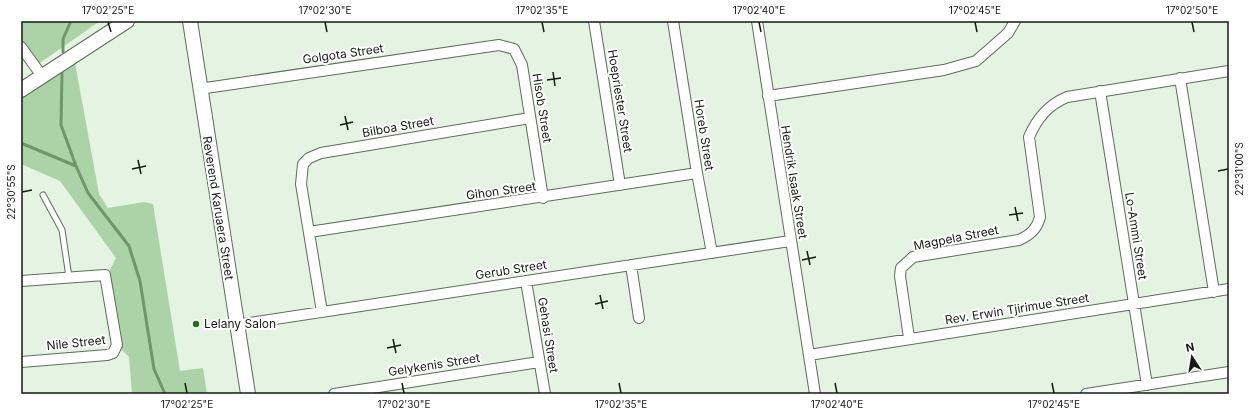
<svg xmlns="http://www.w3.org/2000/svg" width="1250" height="415" viewBox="0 0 1250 415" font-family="Inter,sans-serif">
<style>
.green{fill:#acd2a7}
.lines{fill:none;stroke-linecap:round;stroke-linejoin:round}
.stream{stroke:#6f9569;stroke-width:3}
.lane-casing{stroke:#606c5e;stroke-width:7}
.street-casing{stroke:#606c5e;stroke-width:12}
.secondary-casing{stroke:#606c5e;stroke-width:16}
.lane{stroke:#fff;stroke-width:5}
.street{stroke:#fff;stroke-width:10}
.secondary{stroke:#fff;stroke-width:14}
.ticks{fill:none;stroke:#151a14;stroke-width:1.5}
.poi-dot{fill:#237118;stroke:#fff;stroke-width:1.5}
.labels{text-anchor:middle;stroke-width:4;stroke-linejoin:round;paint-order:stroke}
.street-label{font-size:12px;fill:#151a14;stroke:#fff}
.poi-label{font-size:12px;fill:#151a14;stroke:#fff;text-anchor:start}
.neatline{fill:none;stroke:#151a14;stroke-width:1.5}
.ticks-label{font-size:10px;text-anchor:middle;fill:#151a14}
</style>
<rect width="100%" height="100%" fill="#e5f3e3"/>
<!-- green -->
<path class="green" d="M21 21H100L37 65 21 43Z
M75 63 99 194 108 208 144 202 153 204 180 371 203 368 207 394H132L129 357 117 345 107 276 116 258 60 181 21 164V98Z"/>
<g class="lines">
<!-- stream -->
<path class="stream" d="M63 52V39L71 21
M62 73 61 125 76 166 88 193 129 246 140 281 154 369 165 394
M21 143 76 166"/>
<defs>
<path id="lane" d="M43 195 62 230 69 277"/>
<path id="street" d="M594 21 620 185
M673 21 697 173 712 253
M757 21 815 394
M21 47 42 76
M1180 78 1214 292
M199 89 499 45 514 49 522 65 543 198
M1100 91 1147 385
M768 96 944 70 976 61 1008 33 1015 21
M309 232 697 173
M631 265 639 318
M21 281 105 275 117 345 113 353 107 355 21 362
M526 281 545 394
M322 312 301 184 303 164 309 158 321 153 530 118
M236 325 790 241
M909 338 900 276 901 268 913 257 1019 240C1030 235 1037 229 1040 217L1029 137C1037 118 1048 105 1067 97L1229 71
M809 355 1229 289
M334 394 539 362
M1086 394 1229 372"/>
<path id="secondary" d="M190 21 248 394
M21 90 127 21"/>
</defs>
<!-- lane casing -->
<use href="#lane" class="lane-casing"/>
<!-- street casing -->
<use href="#street" class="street-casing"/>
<!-- secondary casing -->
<use href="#secondary" class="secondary-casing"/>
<!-- lane -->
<use href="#lane" class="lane"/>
<!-- street -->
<use href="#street" class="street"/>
<!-- secondary -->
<use href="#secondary" class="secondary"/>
</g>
<!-- ticks -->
<path class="ticks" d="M108 22 111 32M325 22 327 32M542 22 544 32M759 22 761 32M975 22 977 32M1192 22 1194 32M553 72 555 86M547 80 561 78M345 116 348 130M340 125 353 122M138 160 141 174M132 169 146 166M1218 171 1228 169M22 192 32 190M1015 207 1018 221M1009 215 1023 213M807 251 810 265M802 260 816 257M600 295 603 309M595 304 608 301M393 339 396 353M387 348 401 345M185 383 187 393M402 383 404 393M619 383 621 393M835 383 837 393M1052 383 1054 393"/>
<!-- markers -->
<circle class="poi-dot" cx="196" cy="324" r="4"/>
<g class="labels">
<!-- street labels -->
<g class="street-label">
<text transform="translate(343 54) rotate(-8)" y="4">Golgota Street</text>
<text transform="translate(620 101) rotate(81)" y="4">Hoepriester Street</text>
<text transform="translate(542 108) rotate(81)" y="4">Hisob Street</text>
<text transform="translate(398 127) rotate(-10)" y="4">Bilboa Street</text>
<text transform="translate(704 135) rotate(81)" y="4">Horeb Street</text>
<text transform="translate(794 182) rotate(81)" y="4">Hendrik Isaak Street</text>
<text transform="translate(501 191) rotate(-8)" y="4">Gihon Street</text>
<text transform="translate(218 208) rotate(81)" y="4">Reverend Karuaera Street</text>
<text transform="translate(1136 236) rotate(81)" y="4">Lo-Ammi Street</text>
<text transform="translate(956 238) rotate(-11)" y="4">Magpela Street</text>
<text transform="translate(511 270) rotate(-9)" y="4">Gerub Street</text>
<text transform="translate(1017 309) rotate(-9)" y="4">Rev. Erwin Tjirimue Street</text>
<text transform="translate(548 335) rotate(81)" y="4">Gehasi Street</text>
<text transform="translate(76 343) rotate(-6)" y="4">Nile Street</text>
<text transform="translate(434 365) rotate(-9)" y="4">Gelykenis Street</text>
</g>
<!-- poi labels -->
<g class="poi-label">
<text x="204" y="328">Lelany Salon</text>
</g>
</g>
<!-- border -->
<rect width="1250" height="415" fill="none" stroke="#ffffff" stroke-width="44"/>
<!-- north arrow -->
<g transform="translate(1192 357) rotate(348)" stroke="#ffffff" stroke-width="3" paint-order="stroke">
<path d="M0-3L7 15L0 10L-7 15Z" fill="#151a14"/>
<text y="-6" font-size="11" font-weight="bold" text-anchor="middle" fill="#151a14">N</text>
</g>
<rect x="22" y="22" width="1206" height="371" class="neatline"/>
<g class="ticks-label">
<text x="108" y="14">17°02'25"E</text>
<text x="325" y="14">17°02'30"E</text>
<text x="542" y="14">17°02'35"E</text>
<text x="759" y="14">17°02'40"E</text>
<text x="975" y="14">17°02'45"E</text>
<text x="1192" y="14">17°02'50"E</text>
<text transform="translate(1239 169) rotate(-90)" y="4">22°31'00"S</text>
<text transform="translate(11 192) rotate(-90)" y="4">22°30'55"S</text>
<text x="187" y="408">17°02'25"E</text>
<text x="404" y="408">17°02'30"E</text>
<text x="621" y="408">17°02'35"E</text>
<text x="837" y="408">17°02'40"E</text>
<text x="1054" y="408">17°02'45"E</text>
</g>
</svg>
